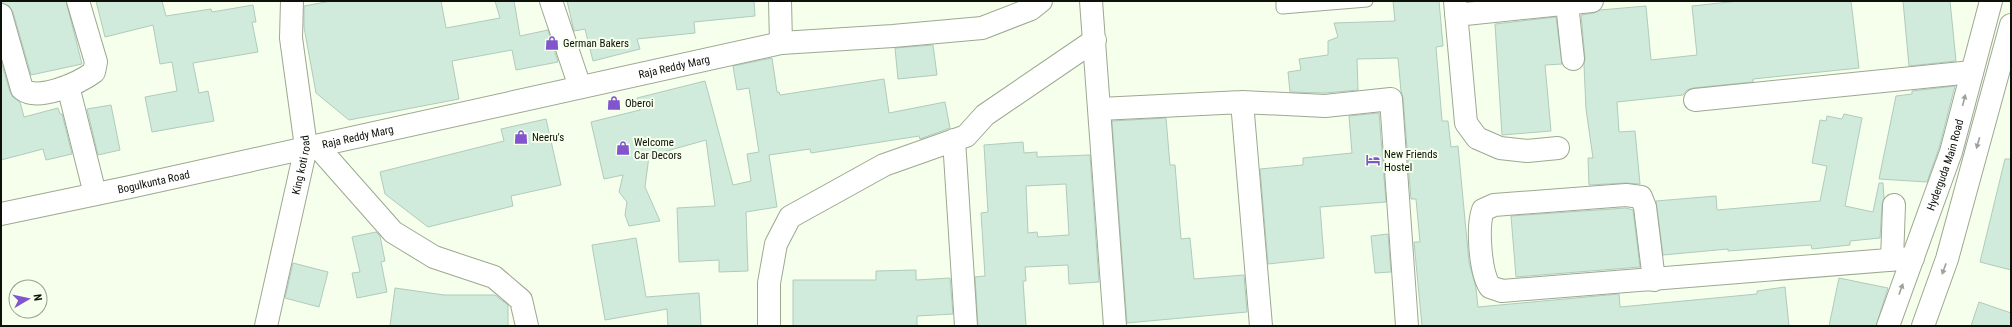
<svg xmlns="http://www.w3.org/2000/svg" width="2012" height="327" viewBox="0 0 2012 327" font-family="'Roboto Condensed',sans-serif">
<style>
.building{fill:#d0ebdc;stroke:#b0cbbc;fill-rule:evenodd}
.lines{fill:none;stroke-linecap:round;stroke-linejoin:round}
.lane-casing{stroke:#9da891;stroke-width:13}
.street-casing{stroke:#9da891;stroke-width:24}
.secondary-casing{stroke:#9da891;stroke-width:24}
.lane{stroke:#fff;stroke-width:11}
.street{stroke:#fff;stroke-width:22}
.secondary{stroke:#fff;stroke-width:22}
.oneway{fill:#9ea09d}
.labels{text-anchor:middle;stroke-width:4;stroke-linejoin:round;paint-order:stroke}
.poi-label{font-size:11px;fill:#0d1109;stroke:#f5ffeb;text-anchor:start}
.street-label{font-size:11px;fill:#0d1109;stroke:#f5ffeb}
</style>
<rect width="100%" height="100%" fill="#f5ffeb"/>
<!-- building -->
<path class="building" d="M1 1H66L82 64 31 75 13 12 9 6 1 3Z
M96 1H162L166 16 211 9 212 12 253 5 256 22H252L258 52 193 63 199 93 208 91 214 121 152 132 145 97 177 91 172 62 160 64 153 25 105 37Z
M331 1H441L446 28 500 18 495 1H514L520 36 548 30 558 62 516 70 512 50 452 61 459 99 349 120 316 93 304 27V6Z
M567 1H754L755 16 694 22 695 33 637 39 640 49 593 61 585 29 574 31Z
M1393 1H1439L1443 46 1436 47 1442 121H1448L1451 147 1458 146 1469 262 1476 288 1478 307 1619 294 1620 307 1757 294V291L1785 287 1789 326H1422L1414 242H1420L1416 199H1411L1403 98 1401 91 1398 58 1357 59 1358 90 1325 93 1290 92 1288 72 1301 70 1299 59 1328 55V41L1338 37 1334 23 1395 21Z
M1739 1H1851L1859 68 1753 79V82L1693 88 1687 90 1683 95 1617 102 1619 132 1635 131 1640 184 1625 183 1589 185 1588 158H1593L1586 109 1584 65 1585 58 1581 15 1594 13 1600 10 1646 6 1651 60 1697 55 1692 6Z
M1903 1H1950L1956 61 1909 66Z
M1556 17 1562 64 1545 65 1551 131 1502 135 1495 24Z
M933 45 937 75 898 79 895 48Z
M772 58 777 92H779L780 95 884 79 889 113 945 102 950 128 920 139 919 136 811 153 810 149 769 155 777 207 746 212 748 271 719 272V260L679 262 677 208 715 206 706 140 649 156 645 187 660 221 629 226 625 215 627 202 619 192 623 175 604 179 591 122 640 110 637 98 705 81 733 185 751 181 747 154 759 152 749 88 737 90 733 66Z
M1 61 10 92 13 97 20 102 24 117 58 108 60 114H62L72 154 46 160 43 149 1 160Z
M1955 86 1939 148 1927 182 1879 179 1896 96 1912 94V91Z
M111 105 120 150 98 155 87 109Z
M1379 113 1386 202 1320 207 1324 258 1268 264 1260 169 1303 165V158L1352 153 1349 116Z
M1844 114 1862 118 1845 206 1873 212 1879 183H1883L1884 198 1882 205 1880 238 1850 241V245L1812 249 1811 245 1728 251V249L1663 255 1656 201 1716 196 1717 210 1820 201 1827 166 1812 163 1820 120 1826 121 1827 116 1842 119Z
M1166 118 1170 165H1175L1181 239 1190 238 1194 279 1244 275 1247 312 1127 323 1112 121Z
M546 119 561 185 511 196 513 206 428 227 385 194 380 172 504 141 501 129Z
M1023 142 1024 153 1037 152V157L1090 155 1099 282 1069 284 1068 265 1025 267 1026 281H1023L1026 326H978L975 277 985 276 981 213 988 212 984 145ZM1066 184 1069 235 1038 237 1037 232 1028 233 1026 186Z
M2005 159H2011V270L1980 262Z
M1626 208 1633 210 1640 267 1516 277 1511 216Z
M376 232 380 236 385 261 381 262 387 292 357 298 352 273 360 272 352 237Z
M1388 234 1391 272 1375 273 1371 236Z
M636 238 646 297 699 293 701 326H668L667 309 605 320 592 245Z
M293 263 328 272 319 307 285 298Z
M916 270V280L950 278 953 314 917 316V326H793V280H876V271Z
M1839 278 1888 288 1876 326H1829Z
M395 288 444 295H495L508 305V326H390Z
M1979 302 2011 313V326H1971Z"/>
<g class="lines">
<defs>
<path id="lane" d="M1282 1V8L1367 1"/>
<path id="street" d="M780 1 781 43
M1091 1 1115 326
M1455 1 1466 123 1477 138 1500 148 1527 151 1558 148
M1567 4 1573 59
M1 15 22 89C38 102 79 83 94 72L96 62 78 1
M1456 15 1592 1
M68 86 95 194
M1695 100 1972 72
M1242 102 1261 326
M1100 109 1242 102 1325 106 1391 99 1407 326
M954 140 966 326
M317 146 393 232 434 257 494 277 521 300 527 326
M1892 260 1894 205
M1654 280 1645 207 1641 197 1626 195 1494 205 1483 210C1477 227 1480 272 1490 287L1502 291 1913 258
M769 326V283L776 244 790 217 884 165 966 136 985 115 1095 40"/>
<g id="secondary">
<path d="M551 1 580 87"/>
<path id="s1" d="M1 214 130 187 781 43 893 36 982 28 1031 9 1041 1"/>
<path id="s2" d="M266 326 306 147 291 38 292 1"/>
<path id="s3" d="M1888 326 1951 152 1991 1"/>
<path d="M1923 326 1947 259 2011 25"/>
</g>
</defs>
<!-- lane casing -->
<use href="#lane" class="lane-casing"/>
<!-- street casing -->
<use href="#street" class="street-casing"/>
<!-- secondary casing -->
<use href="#secondary" class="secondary-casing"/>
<!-- lane -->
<use href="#lane" class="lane"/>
<!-- street -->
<use href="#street" class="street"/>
<!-- secondary -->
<use href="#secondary" class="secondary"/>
</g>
<!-- one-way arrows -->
<defs><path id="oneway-solid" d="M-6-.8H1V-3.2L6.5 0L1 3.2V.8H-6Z"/></defs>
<g class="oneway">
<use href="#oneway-solid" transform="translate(1964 100) rotate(-76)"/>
<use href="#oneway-solid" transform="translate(1978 143) rotate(106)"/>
<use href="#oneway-solid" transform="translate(1944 269) rotate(110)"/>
<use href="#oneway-solid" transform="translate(1901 289) rotate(-70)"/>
</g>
<!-- icons -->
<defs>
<symbol id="shop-bare" viewBox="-9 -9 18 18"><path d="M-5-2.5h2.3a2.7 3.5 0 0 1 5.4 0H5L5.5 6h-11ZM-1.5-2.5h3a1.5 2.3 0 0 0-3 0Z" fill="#8254cd" stroke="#f5ffeb" stroke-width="2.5" paint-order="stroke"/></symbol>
<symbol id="hotel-bare" viewBox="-9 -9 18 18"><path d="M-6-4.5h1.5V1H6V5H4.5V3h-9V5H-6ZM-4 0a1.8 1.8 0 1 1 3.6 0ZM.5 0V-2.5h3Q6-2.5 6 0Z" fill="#8254cd" stroke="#f5ffeb" stroke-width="2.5" paint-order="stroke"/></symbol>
</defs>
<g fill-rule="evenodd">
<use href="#shop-bare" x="542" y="33" width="20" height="20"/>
<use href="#shop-bare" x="604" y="93" width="20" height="20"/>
<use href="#shop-bare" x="511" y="127" width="20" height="20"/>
<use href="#shop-bare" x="613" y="138" width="20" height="20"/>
<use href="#hotel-bare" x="1363" y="150" width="20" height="20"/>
</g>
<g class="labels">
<!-- poi labels -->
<g class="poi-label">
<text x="563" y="47">German Bakers</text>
<text x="625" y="107">Oberoi</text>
<text x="532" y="141">Neeru's</text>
<text x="634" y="146">Welcome<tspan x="634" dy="13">Car Decors</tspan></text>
<text x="1384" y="158">New Friends<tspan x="1384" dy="13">Hostel</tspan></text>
</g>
<!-- street labels -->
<g class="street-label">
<text dy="4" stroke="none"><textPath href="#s1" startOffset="689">Raja Reddy Marg</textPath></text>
<text dy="4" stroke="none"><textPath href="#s1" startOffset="365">Raja Reddy Marg</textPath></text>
<text dy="4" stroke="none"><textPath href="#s2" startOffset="165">King koti road</textPath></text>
<text dy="4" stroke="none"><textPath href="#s3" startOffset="171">Hyderguda Main Road</textPath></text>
<text dy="4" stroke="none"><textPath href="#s1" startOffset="156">Bogulkunta Road</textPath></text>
</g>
</g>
<!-- border -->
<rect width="2012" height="327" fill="none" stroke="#0d1109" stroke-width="4"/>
<!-- north arrow -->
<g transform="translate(28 299) rotate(81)"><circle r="19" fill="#f5ffeb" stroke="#98a091"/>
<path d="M0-3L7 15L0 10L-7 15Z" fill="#8254cd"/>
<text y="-6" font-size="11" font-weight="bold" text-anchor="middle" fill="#0d1109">N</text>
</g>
</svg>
